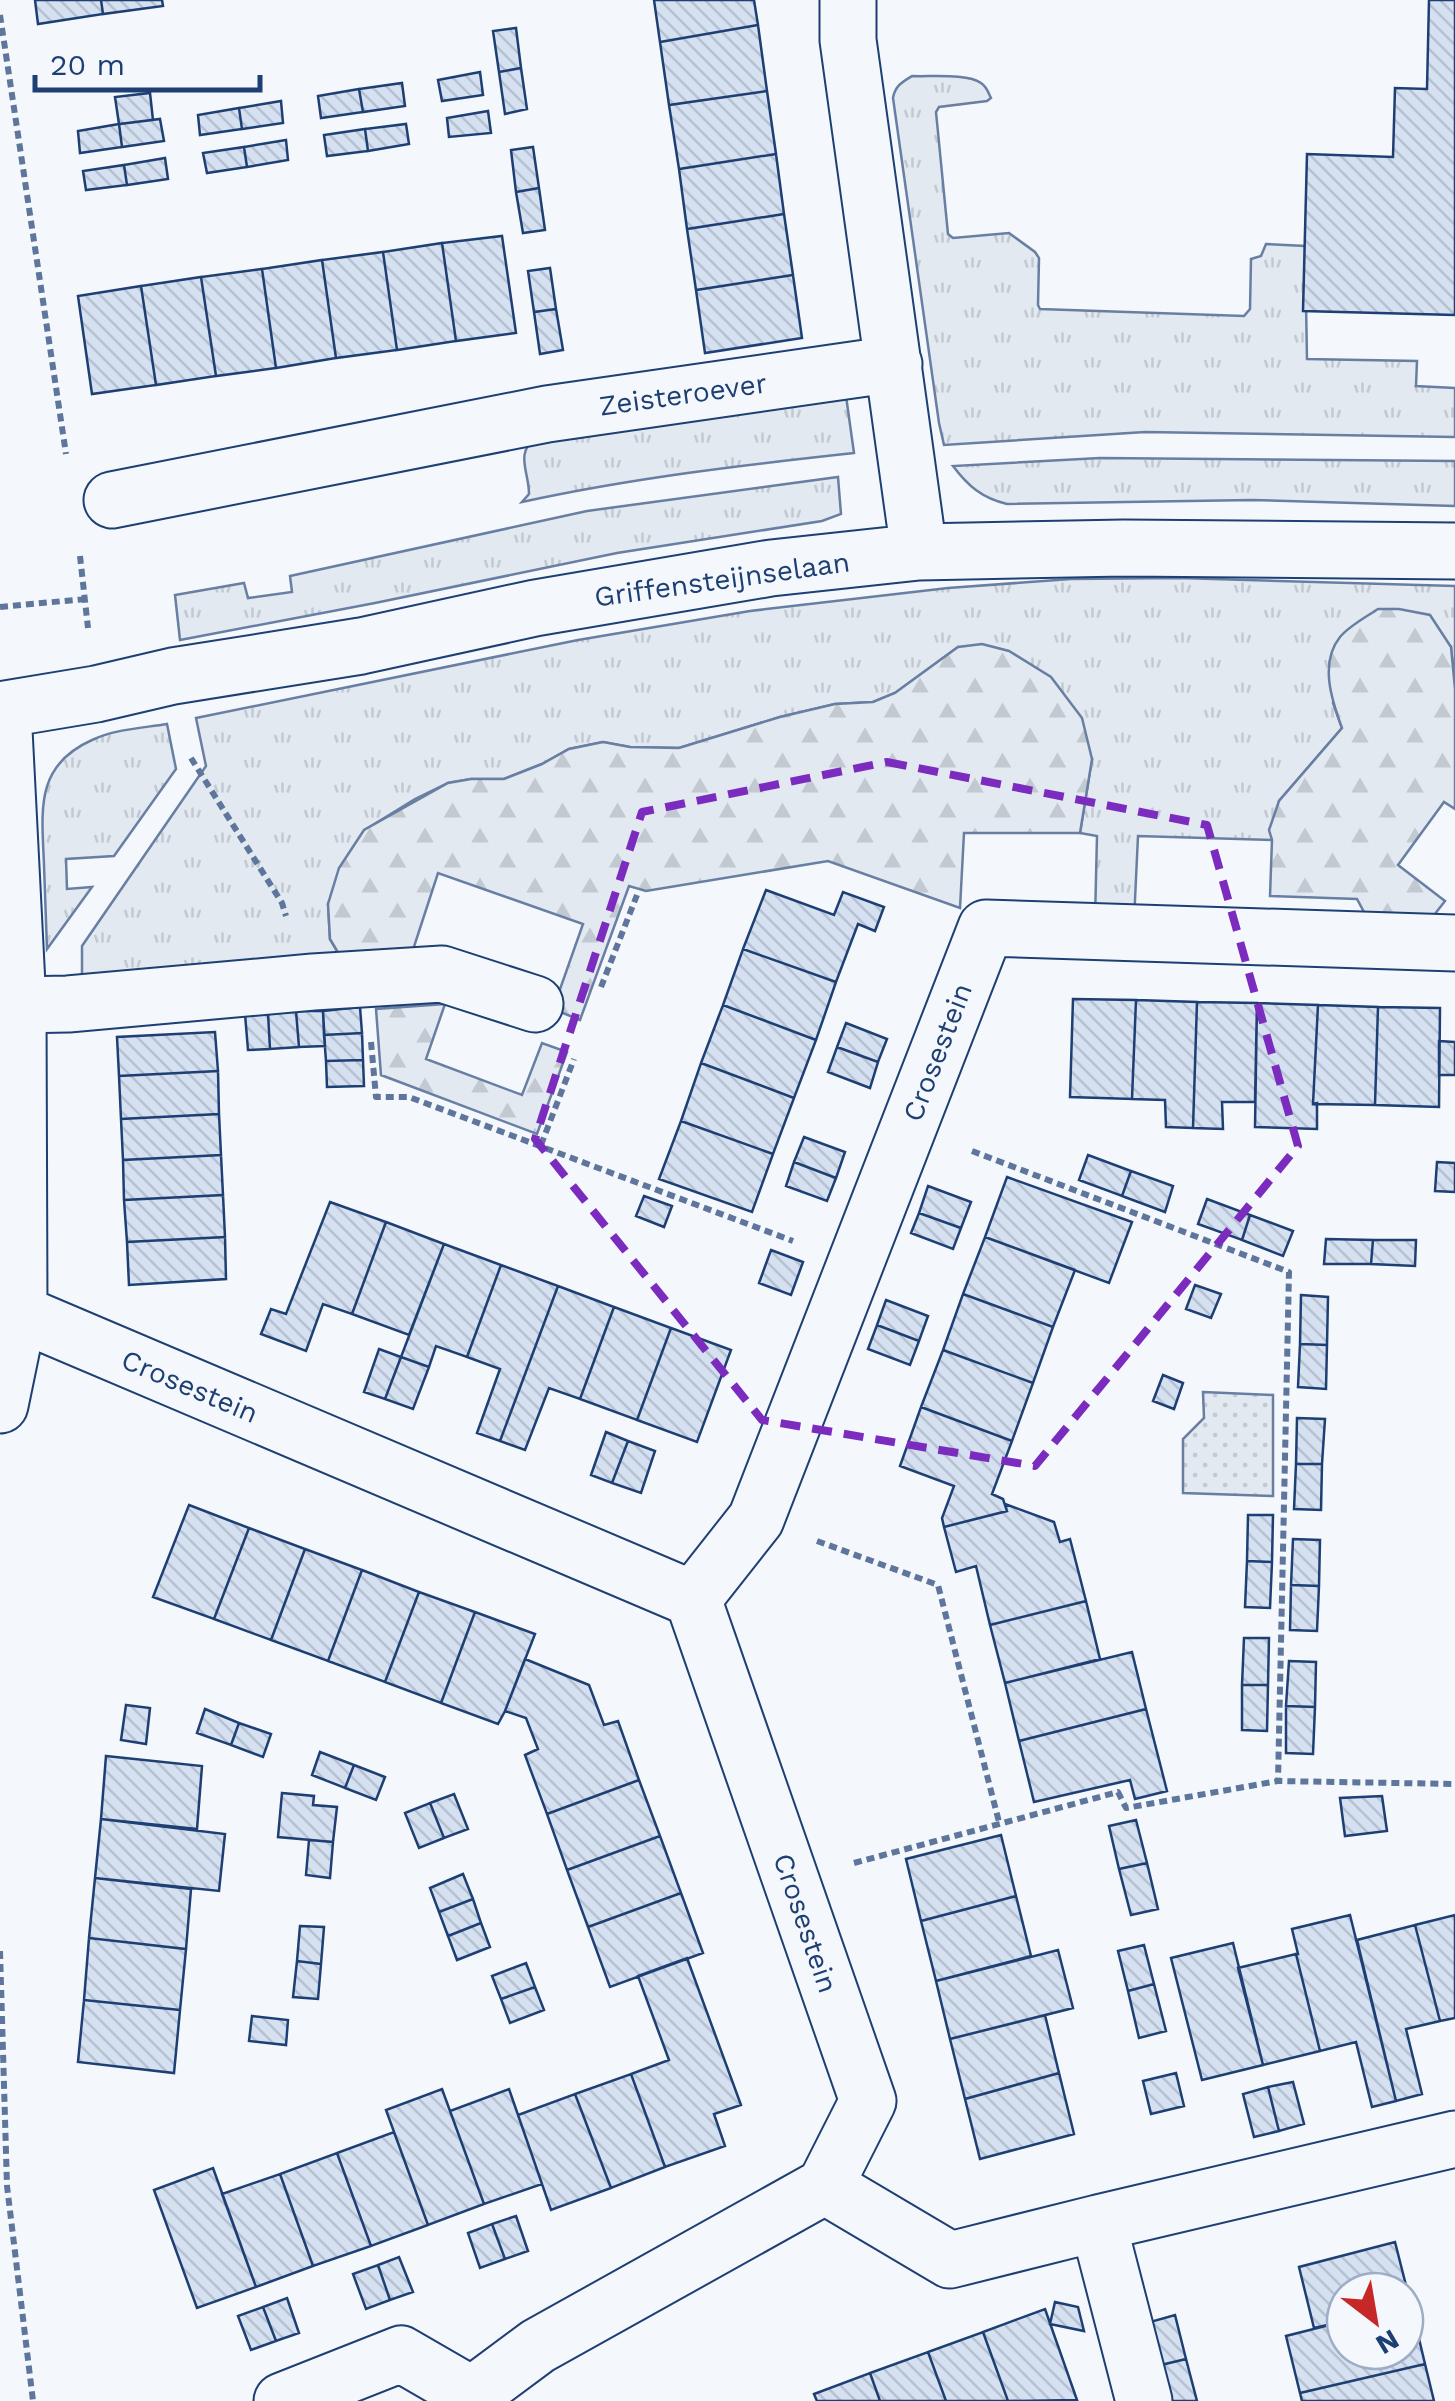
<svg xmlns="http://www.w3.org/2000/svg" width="1455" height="2401" viewBox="0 0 1455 2401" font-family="'Work Sans',sans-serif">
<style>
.grass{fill:url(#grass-tufts);stroke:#687fa3;stroke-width:2.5}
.forest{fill:url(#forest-firs);stroke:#687fa3;stroke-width:2.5}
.park{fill:url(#park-dots);stroke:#687fa3;stroke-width:2.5}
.building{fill:url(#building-back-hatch);stroke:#1d3f73;stroke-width:2.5}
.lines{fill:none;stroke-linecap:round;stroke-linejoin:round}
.minor-casing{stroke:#1d3f73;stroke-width:59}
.path{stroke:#5e769c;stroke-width:6;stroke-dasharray:8 5;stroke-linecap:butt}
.minor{stroke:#f4f7fb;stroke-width:55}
.marked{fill:none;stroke:#7b2cbf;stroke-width:8;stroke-dasharray:20 12;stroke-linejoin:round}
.labels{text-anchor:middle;stroke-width:8;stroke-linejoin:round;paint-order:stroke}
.street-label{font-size:28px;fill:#1d3f73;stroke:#f4f7fb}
</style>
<defs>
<pattern id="grass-tufts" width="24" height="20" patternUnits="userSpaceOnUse" patternTransform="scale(2.5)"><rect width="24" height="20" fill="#e3e9f0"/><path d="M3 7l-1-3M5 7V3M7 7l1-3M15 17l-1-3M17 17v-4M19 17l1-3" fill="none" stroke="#c2c9d1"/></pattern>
<pattern id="forest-firs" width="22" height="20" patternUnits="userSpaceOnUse" patternTransform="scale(2.5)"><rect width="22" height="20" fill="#e3e9f0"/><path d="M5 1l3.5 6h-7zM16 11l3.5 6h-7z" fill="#c2c9d1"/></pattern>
<pattern id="park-dots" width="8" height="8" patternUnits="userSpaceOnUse" patternTransform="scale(2.5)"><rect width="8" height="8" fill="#e3e9f0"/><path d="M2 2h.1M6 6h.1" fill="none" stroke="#c2c9d1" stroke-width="1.8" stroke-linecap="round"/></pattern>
<pattern id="building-back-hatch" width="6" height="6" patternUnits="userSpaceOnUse" patternTransform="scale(2.5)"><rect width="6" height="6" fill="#d5e0f0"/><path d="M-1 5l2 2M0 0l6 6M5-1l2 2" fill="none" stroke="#b6c1d1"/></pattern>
</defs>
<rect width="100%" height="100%" fill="#f4f7fb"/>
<!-- grass -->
<path class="grass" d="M912 76C929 77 968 73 981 83 987 87 988 92 991 98L987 101 939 107 936 112 948 234 953 238 1009 233 1035 252 1039 258 1038 305 1040 309 1244 316 1250 309 1251 259 1261 256 1266 244 1305 246 1307 359 1417 361 1416 386 1455 388V437L1145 432 944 445 939 423 893 98C895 86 902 82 912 76Z
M846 396 854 453C743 465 632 478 522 502L529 494C529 472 515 454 535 438Z
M1100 458 1455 461V506L1252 500 1007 504C982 498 968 486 953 466Z
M838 477 841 514 822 521 617 553 375 603 180 640 175 595 244 583 248 598 292 592 290 576 587 511Z
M1179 578 1455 586V689L1451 647 1333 703 1342 728 1279 801 1272 840 1138 836 1134 921 1095 920 1097 836 1080 833 1092 759 958 647 895 693 873 702 835 704 780 717 679 748 630 747 603 742 569 749 542 764 504 779H471L448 783 415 799 365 830 328 904 330 939 346 966 82 976V946L206 766 196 718 578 640 750 611 948 588 1071 579Z
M167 724 176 769 114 856 66 859 67 889 92 887 47 949C46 921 45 893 44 865 42 811 34 766 92 740 115 729 143 728 167 724Z"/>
<!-- forest -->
<path class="forest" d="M1378 609H1399L1430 615 1451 647 1455 689V809L1444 802 1398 865 1445 901 1424 928 1372 927 1357 899 1270 896 1272 840 1269 830 1279 801 1342 728C1332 701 1319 663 1340 637 1349 626 1366 617 1378 609Z
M982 644 1009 651 1051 677 1082 718 1092 759 1080 833H964L960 908 828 861 646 891 629 886 580 1020 553 1009 583 924 438 873 409 962 346 966 330 939 328 904 339 868 364 830 448 783 471 779H504L542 764 569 749 603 742 630 747 679 748 780 717 835 704 873 702 895 693 958 647Z
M445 1004 426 1059 522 1095 542 1043 567 1052 537 1134 381 1075 376 1009Z"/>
<!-- park -->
<path class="park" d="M1203 1392 1273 1395V1496L1183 1493V1439L1204 1418Z"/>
<!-- building -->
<path class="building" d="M35 0H101L103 14 38 24Z
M101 0H162L163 6 103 14Z
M654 0H754L758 25 660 42Z
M1429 0H1455V315L1303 311 1307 154 1393 157 1395 88 1427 89Z
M758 25 767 91 669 105 660 42Z
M516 28 521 68 499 72 493 31Z
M521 68 527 109 505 114 499 72Z
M480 72 483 95 442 101 438 80Z
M402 83 405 106 363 112 359 89Z
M359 89 363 112 321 118 318 96Z
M767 91 776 154 679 169 669 105Z
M150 93 153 120 119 124 115 97Z
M281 101 283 123 242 129 239 108Z
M239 108 242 129 200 135 198 115Z
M488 111 491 133 449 137 447 118Z
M160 119 164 141 122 147 119 124Z
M119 124 122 147 80 153 78 131Z
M406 124 409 144 368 151 365 129Z
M365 129 368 151 327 156 324 135Z
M286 140 288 160 247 167 244 147Z
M244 147 247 167 207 173 203 153Z
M533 147 539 188 516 192 511 150Z
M776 154 784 214 687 229 679 169Z
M165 158 168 179 127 185 124 165Z
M124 165 127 185 86 190 83 171Z
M539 188 545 230 523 233 516 192Z
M784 214 793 275 696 290 687 229Z
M502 236 516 333 456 341 442 243Z
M442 243 456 341 397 350 383 252Z
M383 252 397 350 336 358 322 260Z
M322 260 336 358 276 368 262 269Z
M550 268 556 309 534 312 528 271Z
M262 269 276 368 216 376 201 277Z
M793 275 802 338 705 353 696 290Z
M201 277 216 376 156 385 141 286Z
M141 286 156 385 92 394 78 296Z
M556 309 563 350 540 354 534 312Z
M766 890 834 915 843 892 884 907 875 931 858 924 836 982 743 949Z
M743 949 836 982 816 1040 723 1005Z
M1073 999 1136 1000 1132 1099 1070 1097Z
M1136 1000 1197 1002 1193 1128 1166 1127 1165 1100 1132 1099Z
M1197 1002 1257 1003 1255 1102H1222L1223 1129 1193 1128Z
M1257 1003 1318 1005 1313 1104 1317 1103V1129L1255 1127Z
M723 1005 816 1040 794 1098 701 1063Z
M1318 1005 1378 1007 1375 1105 1313 1104Z
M360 1007 362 1033 324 1035 323 1011Z
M1378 1007 1440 1008 1439 1107 1375 1105Z
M296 1011 299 1047 270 1049 268 1013Z
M296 1011H323L325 1046 299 1047Z
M268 1013 270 1049 248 1050 245 1014Z
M846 1023 887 1039 878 1062 837 1047Z
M215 1032 218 1071 119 1076 117 1037Z
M362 1033 363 1060 326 1061 324 1035Z
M1439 1041 1455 1042V1075H1439Z
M837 1047 878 1062 870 1088 828 1072Z
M363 1060 364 1086 327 1087 326 1061Z
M701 1063 794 1098 773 1154 681 1121Z
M218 1071 219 1114 121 1119 119 1076Z
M219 1114 221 1155 123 1160 121 1119Z
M681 1121 773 1154 752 1212 659 1179Z
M804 1137 845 1152 836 1178 794 1162Z
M221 1155 223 1195 124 1200 123 1160Z
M1088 1155 1131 1171 1122 1196 1079 1180Z
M794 1162 836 1178 827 1201 786 1186Z
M1437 1162 1455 1163V1192L1435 1191Z
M1131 1171 1173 1186 1165 1212 1122 1196Z
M1007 1177 1132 1222 1109 1283 985 1237Z
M928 1186 971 1202 961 1228 919 1213Z
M223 1195 225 1237 127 1242 124 1200Z
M644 1196 672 1206 664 1227 636 1216Z
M1207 1199 1250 1215 1242 1240 1198 1224Z
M330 1202 386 1222 352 1314 323 1304 306 1351 261 1334 271 1309 286 1314Z
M919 1213 961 1228 953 1249 911 1233Z
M1250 1215 1293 1231 1283 1256 1242 1240Z
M386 1222 444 1244 409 1335 352 1314Z
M225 1237 226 1279 129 1285 127 1242Z
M985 1237 1075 1270 1053 1327 963 1294Z
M1326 1239 1373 1240 1371 1264H1324Z
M1373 1240H1416L1415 1266 1371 1264Z
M444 1244 501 1265 467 1357 436 1346 429 1367 401 1357Z
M771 1250 803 1262 791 1295 759 1283Z
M501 1265 558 1286 500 1441 477 1433 500 1369 467 1357Z
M1195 1285 1221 1294 1211 1318 1186 1309Z
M558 1286 614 1307 580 1399 549 1388 525 1450 500 1441Z
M963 1294 1053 1327 1033 1383 943 1350Z
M1301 1295 1328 1297 1327 1345 1300 1344Z
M886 1300 928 1316 919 1341 877 1325Z
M614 1307 671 1328 637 1420 580 1399Z
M877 1325 919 1341 910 1365 868 1349Z
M671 1328 731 1350 697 1442 637 1420Z
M1300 1344 1327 1345 1326 1389 1298 1387Z
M379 1349 401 1357 385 1399 364 1392Z
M943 1350 1033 1383 1012 1441 921 1407Z
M401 1357 429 1367 413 1409 385 1399Z
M1163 1375 1183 1383 1174 1409 1153 1401Z
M921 1407 1012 1441 992 1494 1003 1499 1007 1511 944 1527 942 1518 954 1486 900 1466Z
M1297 1418 1325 1419 1322 1464H1296Z
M606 1432 628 1441 612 1483 591 1475Z
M628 1441 655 1451 641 1493 612 1483Z
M1296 1464H1322L1321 1510 1294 1509Z
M1005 1504 1054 1522 1060 1542 1070 1539 1086 1601 990 1625 976 1566 956 1572 944 1527 1007 1511Z
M189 1505 249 1528 214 1619 153 1597Z
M1248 1515H1273L1272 1562 1247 1561Z
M249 1528 305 1549 271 1640 214 1619Z
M1293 1539 1320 1540 1319 1586 1291 1585Z
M305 1549 362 1570 328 1661 271 1640Z
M1247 1561 1272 1562 1270 1608 1245 1607Z
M362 1570 419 1592 385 1682 328 1661Z
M1291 1585 1319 1586 1317 1631 1290 1630Z
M419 1592 475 1612 441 1703 385 1682Z
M1086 1601 1100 1659 1005 1683 990 1625Z
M475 1612 535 1634 505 1711 498 1724 441 1703Z
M1244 1638H1269L1268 1685H1242Z
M1132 1652 1146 1709 1019 1741 1005 1683Z
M525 1659 589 1685 604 1725 618 1721 639 1780 547 1814 525 1755 538 1749 526 1718 505 1711Z
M1289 1661 1316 1662 1315 1707 1286 1706Z
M1242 1685H1268L1267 1731 1242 1730Z
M126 1705 150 1708 146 1744 121 1740Z
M1286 1706 1315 1707 1313 1754 1286 1753Z
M205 1709 239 1723 231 1745 197 1733Z
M1146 1709 1167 1791 1135 1799 1130 1780 1034 1802 1019 1741Z
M239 1723 271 1734 263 1757 231 1745Z
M320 1752 354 1765 345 1788 312 1775Z
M106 1756 202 1766 197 1829 101 1819Z
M354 1765 385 1777 376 1800 345 1788Z
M639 1780 660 1836 567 1870 547 1814Z
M282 1793 314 1796 313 1805 337 1807 333 1842 278 1837Z
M454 1794 468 1829 444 1838 430 1803Z
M1382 1796 1387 1831 1345 1836 1340 1798Z
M430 1803 444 1838 419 1848 405 1813Z
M101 1819 225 1834 219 1891 95 1878Z
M1136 1820 1147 1863 1119 1869 1109 1826Z
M1001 1835 1016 1896 921 1921 906 1859Z
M660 1836 681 1893 588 1927 567 1870Z
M309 1840 333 1842 330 1878 306 1875Z
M1147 1863 1158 1909 1131 1915 1119 1869Z
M463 1874 473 1899 439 1912 430 1888Z
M95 1878 191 1889 186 1949 89 1938Z
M681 1893 703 1953 610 1987 588 1927Z
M1016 1896 1031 1956 936 1981 921 1921Z
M473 1899 481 1923 448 1936 439 1912Z
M1350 1915 1396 2101 1372 2107 1356 2042 1320 2051 1296 1954H1298L1292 1929Z
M1455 1915V2018L1440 2021 1415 1925Z
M481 1923 490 1947 457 1960 448 1936Z
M1415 1925 1440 2021 1406 2029 1422 2094 1396 2101 1357 1940Z
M300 1926 324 1927 321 1964 297 1961Z
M89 1938 186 1949 180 2010 84 2000Z
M1233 1943 1263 2065 1202 2080 1171 1958Z
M1144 1945 1154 1984 1128 1991 1118 1951Z
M1058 1950 1073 2008 950 2039 936 1981Z
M1296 1954 1320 2051 1263 2065 1238 1968Z
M687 1958 741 2105 714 2114 725 2146 665 2167 631 2074 669 2060 638 1976Z
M297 1961 321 1964 318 1999 293 1997Z
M526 1963 535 1987 501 1999 492 1976Z
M1154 1984 1166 2031 1139 2038 1128 1991Z
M535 1987 544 2010 510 2023 501 1999Z
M84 2000 180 2010 174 2073 78 2062Z
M1045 2015 1059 2073 965 2099 950 2039Z
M252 2016 288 2020 286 2045 249 2041Z
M1059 2073 1074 2134 980 2159 965 2099Z
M1176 2073 1184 2106 1151 2114 1143 2081Z
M631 2074 665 2167 611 2188 575 2094Z
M1293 2082 1304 2124 1279 2131 1268 2087Z
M1268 2087 1279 2131 1254 2137 1243 2094Z
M442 2089 484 2204 428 2225 386 2110Z
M509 2089 542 2184 484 2204 450 2111Z
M575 2094 611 2188 551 2210 518 2115Z
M394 2132 428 2225 371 2246 337 2153Z
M337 2153 371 2246 313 2266 280 2174Z
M213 2168 256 2287 197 2308 154 2190Z
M280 2174 313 2266 256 2287 222 2194Z
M516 2216 528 2251 505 2259 492 2224Z
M492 2224 505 2259 480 2268 468 2233Z
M1395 2242 1411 2305 1405 2306V2291H1345V2321L1314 2328 1299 2267Z
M399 2257 413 2292 390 2300 378 2265Z
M378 2265 390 2300 366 2309 353 2274Z
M287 2298 299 2333 276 2341 263 2307Z
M1055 2302 1078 2307 1084 2331 1050 2324Z
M1411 2305 1425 2364 1300 2393 1286 2336 1345 2321V2351H1405V2306Z
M263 2307 276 2341 251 2350 238 2316Z
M1045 2309 1077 2400 1008 2401 983 2332Z
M1175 2315 1186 2359 1161 2365 1150 2322Z
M983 2332 1008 2401H946L928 2352Z
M928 2352 946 2401H880L870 2373Z
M1186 2359 1197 2401H1170L1161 2365Z
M1425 2364 1434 2401H1302L1300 2393Z
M870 2373 880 2401H817L814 2394Z"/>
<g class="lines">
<defs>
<path id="minor" d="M848 0V40L919 552
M112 500 547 414 894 364
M0 710 96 694 173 676 361 646 535 608 771 568 919 552 1124 548 1455 551
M18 1005 68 1004 313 982 442 974 535 1004
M19 1313 693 1599 868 2101 825 2186
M0 1405 19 1313 18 1005 3 710
M693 1599 756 1519 986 928 1455 943
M282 2401 401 2354 472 2395 538 2346 825 2186 950 2260 1098 2223
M1144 2401 1098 2223 1455 2139"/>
</defs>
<!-- minor casing -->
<use href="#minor" class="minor-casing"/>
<!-- path -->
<path class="path" d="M0 15 66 454
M80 556 88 628
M0 607 85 599
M191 758 282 903 286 916
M601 987 637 895
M371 1042 376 1097H409L793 1241
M541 1145 574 1059
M972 1151 1289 1272 1278 1781
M817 1541 938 1585 999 1822
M854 1863 1118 1792 1126 1808 1278 1781 1455 1784
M0 1951 7 2186 33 2401"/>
<!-- minor -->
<use href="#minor" class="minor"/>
</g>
<!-- marked area -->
<path class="marked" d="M887 762 1207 825 1298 1146 1035 1466 762 1420 535 1139 642 812Z"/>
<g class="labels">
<!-- street labels -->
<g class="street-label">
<text transform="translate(683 394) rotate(-8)" y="10">Zeisteroever</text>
<text transform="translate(722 579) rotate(-8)" y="10">Griffensteijnselaan</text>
<text transform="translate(937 1052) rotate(-69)" y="10">Crosestein</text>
<text transform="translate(190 1386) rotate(23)" y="10">Crosestein</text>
<text transform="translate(806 1923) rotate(71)" y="10">Crosestein</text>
</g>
</g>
<!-- north arrow -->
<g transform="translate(1375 2321) rotate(149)"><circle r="48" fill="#f4f7fb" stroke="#9eadc5" stroke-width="2.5"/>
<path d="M0-8L18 38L0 25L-18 38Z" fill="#c62828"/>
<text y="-15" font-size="28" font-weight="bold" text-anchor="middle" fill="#1d3f73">N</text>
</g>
<!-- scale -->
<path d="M35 75v15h225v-15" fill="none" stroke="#1d3f73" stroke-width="5"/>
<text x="50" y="75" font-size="30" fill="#1d3f73" stroke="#f4f7fb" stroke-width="8" paint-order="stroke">20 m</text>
</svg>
